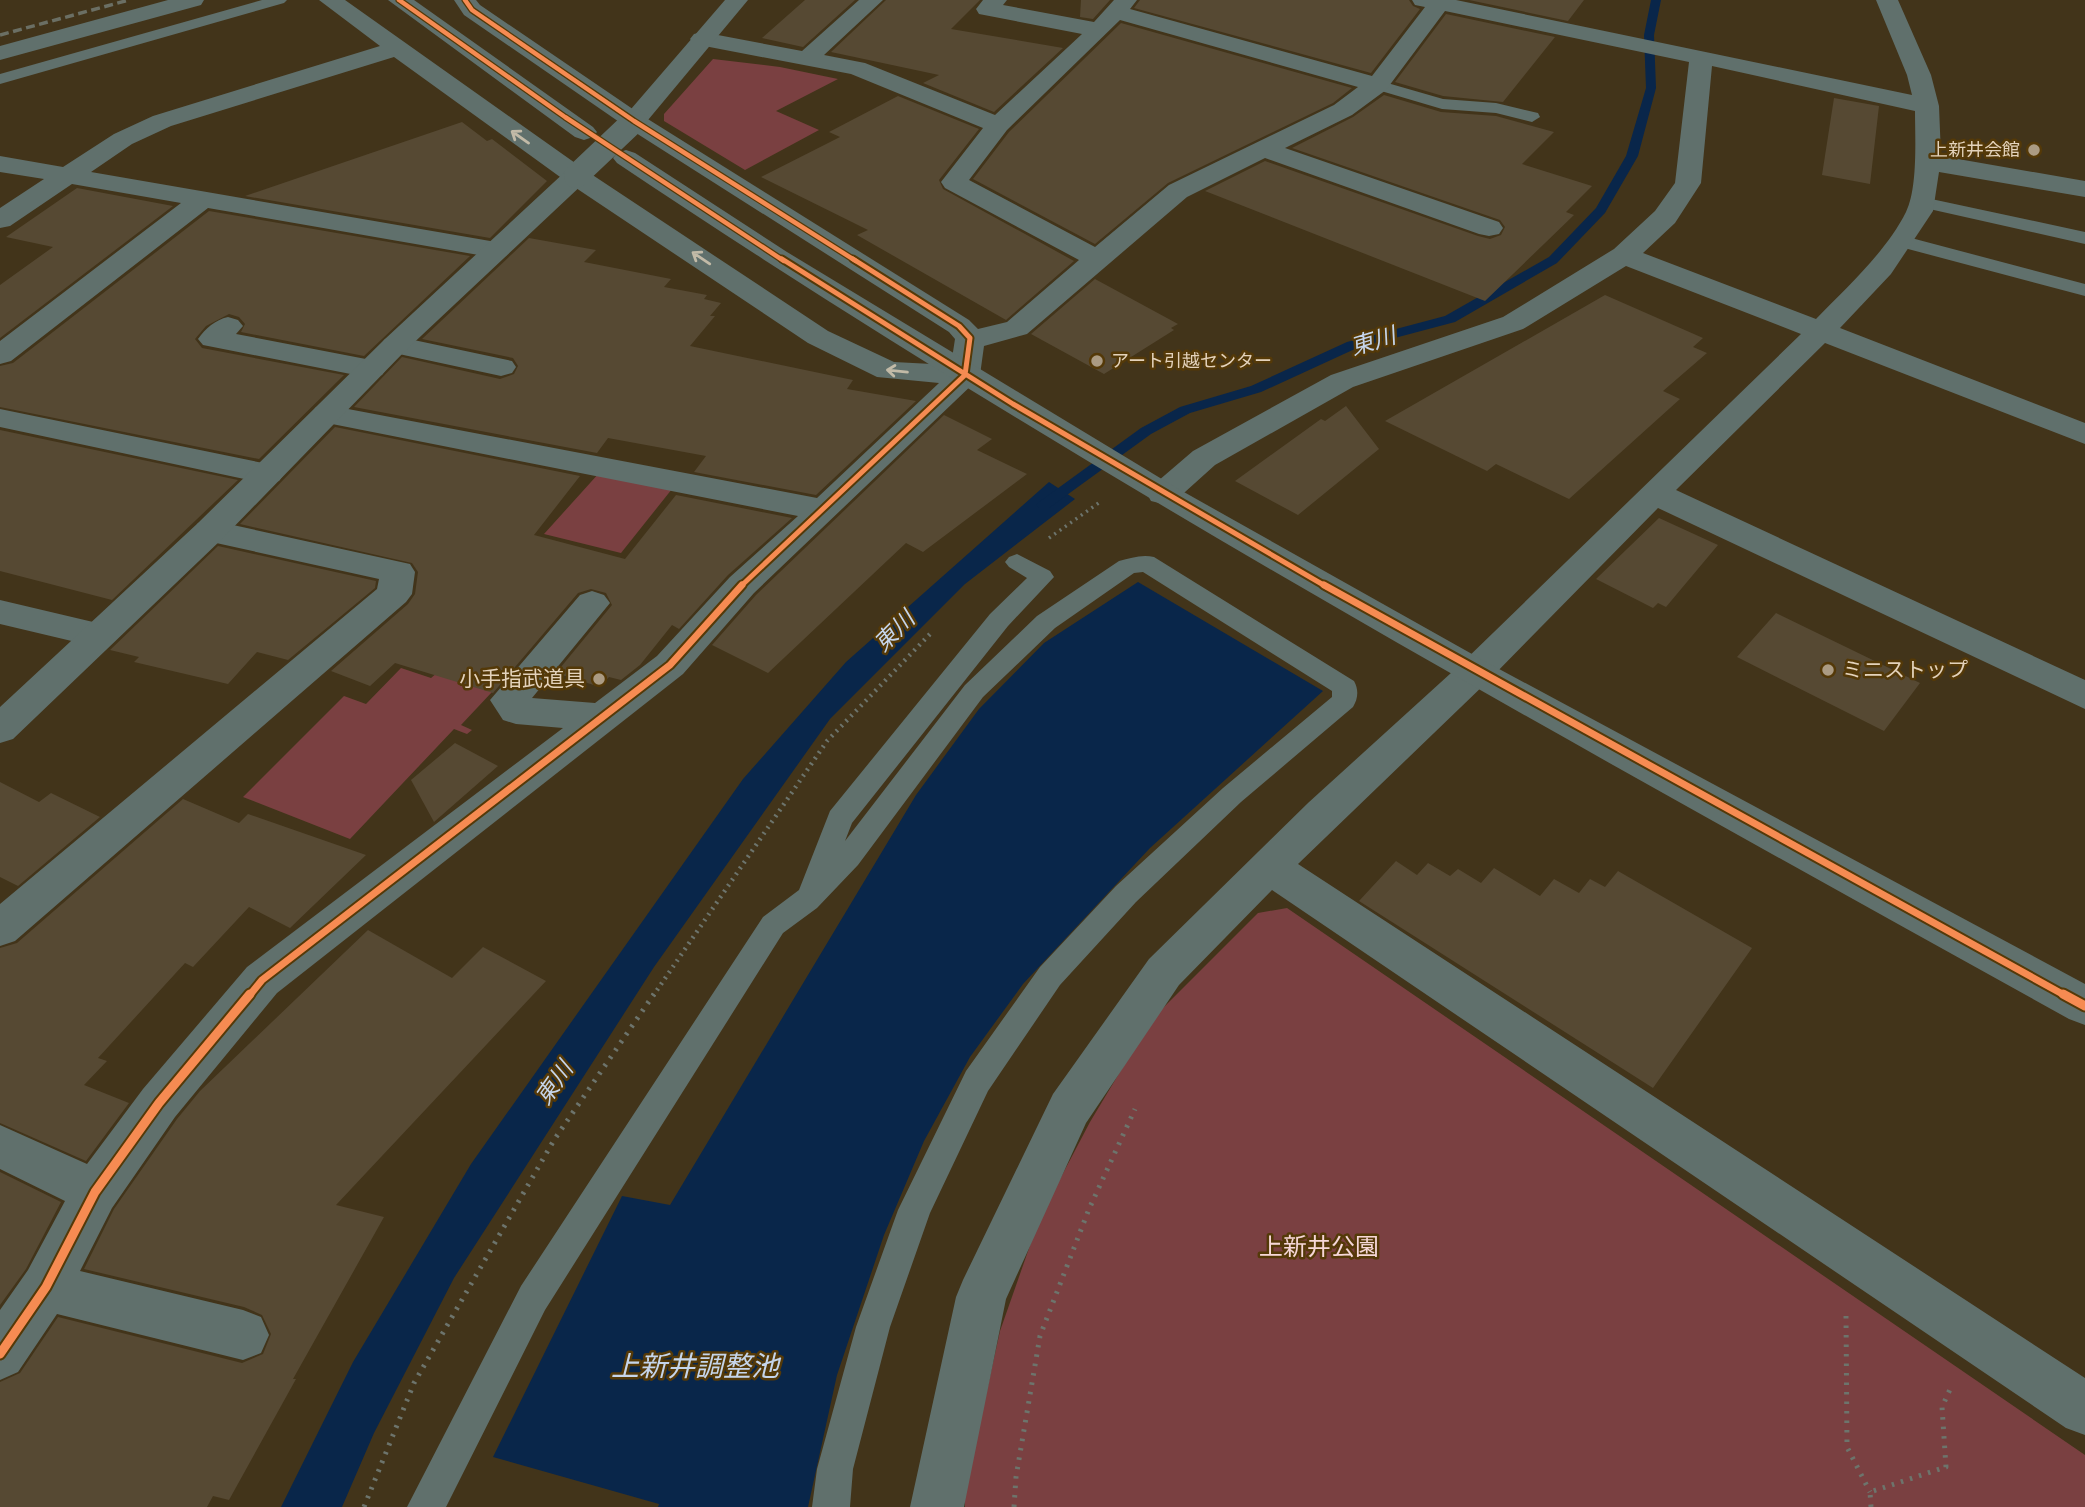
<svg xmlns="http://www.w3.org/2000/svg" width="2085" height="1507" viewBox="0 0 2085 1507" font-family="'IBM Plex Sans','Noto Sans JP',sans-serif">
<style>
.green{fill:#7a4041}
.water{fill:#09264a}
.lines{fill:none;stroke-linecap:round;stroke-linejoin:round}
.stream{fill:#09264a;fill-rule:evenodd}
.building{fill:#564933}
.path-far2{stroke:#6d746c;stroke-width:3.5;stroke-dasharray:2 4.5;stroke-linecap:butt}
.path-far1{stroke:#6d746c;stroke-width:4.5;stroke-dasharray:2 5;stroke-linecap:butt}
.path{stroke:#6d746c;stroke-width:5;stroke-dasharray:2.5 7;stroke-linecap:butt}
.service{fill:#60706c;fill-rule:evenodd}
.minor{fill:#60706c;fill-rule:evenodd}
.tertiary{fill:#60706c;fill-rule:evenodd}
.rail{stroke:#6b6f64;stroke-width:3.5;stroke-dasharray:9 4.5;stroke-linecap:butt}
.tertiary-bridge{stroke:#60706c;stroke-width:24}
.cycleway-far3-casing{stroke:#543908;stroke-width:7}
.cycleway-far2-casing{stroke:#543908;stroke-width:9}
.cycleway-far1-casing{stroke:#543908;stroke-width:11}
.cycleway-casing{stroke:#543908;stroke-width:13}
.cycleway-far3{stroke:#f68b52;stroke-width:4.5}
.cycleway-far2{stroke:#f68b52;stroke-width:5}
.cycleway-far1{stroke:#f68b52;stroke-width:7}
.cycleway{stroke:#f68b52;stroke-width:9}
.oneway{stroke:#c2baa7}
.poi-dot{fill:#ab9b83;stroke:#543908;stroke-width:2.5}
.labels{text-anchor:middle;stroke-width:5;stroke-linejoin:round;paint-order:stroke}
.far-poi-label{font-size:18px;fill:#e3d2bb;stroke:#543908;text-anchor:end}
.poi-label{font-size:21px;fill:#e3d2bb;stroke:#543908;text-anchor:start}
.water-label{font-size:23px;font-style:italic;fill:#c5d5eb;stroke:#543908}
.near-park-label{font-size:24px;fill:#f6d7d8;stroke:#543908}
.near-water-label{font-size:28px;font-style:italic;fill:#c5d5eb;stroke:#543908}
</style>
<rect width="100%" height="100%" fill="#42341a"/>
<!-- green -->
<path class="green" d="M713 59 780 67 838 79 776 111 819 130 745 170 664 121V114Z
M600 472 672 489 621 553 544 534Z
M401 668 431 678 437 673 492 692 461 725 472 730 467 734 454 729 350 839 243 797 344 696 366 704Z
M1287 908 2085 1455V1507H965V1490L1000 1331 1040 1217 1090 1122 1151 1020 1258 913Z"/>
<!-- water -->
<path class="water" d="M1049 482 1075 499 965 584 830 719 654 967 454 1278 374 1433 342 1507H281L353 1362 471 1164 743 779 846 662Z
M1138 582 1323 691 1150 848 1023 984 970 1057 924 1141 884 1235 837 1375 808 1507H658L659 1504 493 1457 622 1196 670 1205 916 795 979 709 1044 643Z"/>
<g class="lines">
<!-- stream -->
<path class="stream" d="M1651 0H1661L1654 35 1656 88 1638 156 1605 213 1557 263 1455 322 1357 348 1261 392 1190 413 1151 434 1049 508H1039L1036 505 1039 502 1141 428 1180 407 1251 386 1347 342 1445 316 1549 257 1596 208 1626 156 1646 88 1644 35Z"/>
</g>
<!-- building -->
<path class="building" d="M805 0H855L803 47 762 38Z
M886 0H980L951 29 1063 48 994 112 923 83 939 75 831 52Z
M1081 0H1110L1093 19 1080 17Z
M1140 0H1409L1413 6 1420 9 1371 73 1134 8Z
M1469 0H1584L1568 21Z
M1446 14 1555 37 1503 102 1443 96 1395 82Z
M1121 23 1352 88 1333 103 1168 183 1095 244 973 179 1009 132Z
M1384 95 1441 112 1496 116 1554 132 1522 164 1592 186 1566 212 1574 215 1485 301 1205 191 1265 161 1478 236 1490 239 1501 235 1505 227 1500 220 1292 148 1353 117Z
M898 96 979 129 939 180 943 189 1074 261 1006 320 857 235 868 230 761 177 840 137 829 132Z
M1834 98 1879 106 1870 184 1822 175Z
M462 122 487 141 492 139 547 181 490 238 245 196Z
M77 188 173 206 0 338V285L53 247 6 237Z
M209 211 470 256 364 356 241 332 245 324 239 317 229 314 206 326 195 339 202 348 344 375 259 459 0 407V366L13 363Z
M529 238 596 250 584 262 671 279 664 287 707 295 704 299 721 303 710 316H715L690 346 853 380 847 389 916 401 816 495 694 472 706 456 608 438 597 453 354 407 402 357 500 379 514 374 518 366 513 358 422 339Z
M1095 279 1178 324 1171 328 1174 330 1104 374 1031 334Z
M1605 295 1703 338 1693 347 1707 353 1663 391 1680 399 1569 499 1496 464 1487 471 1385 421Z
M1346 406 1379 449 1298 515 1235 481 1321 419 1325 421Z
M944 415 992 439 977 450 1027 474 923 552 906 543 768 673 712 645 756 595Z
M335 427 580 476 534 535 625 559 676 495 792 518 728 575 679 629 672 625 640 665 621 680 609 677 600 687 556 673 612 605 606 593 591 589 578 593 493 693 395 663 370 686 331 671 408 604 415 594 418 572 412 563 240 524Z
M0 430 238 480 112 600 0 571Z
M1659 518 1718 545 1666 607 1658 603 1653 608 1596 579Z
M218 546 376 581 375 588 288 660 257 652 228 684 134 662 139 657 110 650Z
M1776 613 1920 683 1884 731 1737 657Z
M455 743 498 766 434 822 411 780Z
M0 782 39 802 51 793 100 817 18 886 0 877Z
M183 799 239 823 248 814 366 855 290 928 249 907 193 967 185 963 98 1058 107 1061 84 1085 129 1103 86 1161 0 1123V948L17 943Z
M1396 861 1417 875 1428 863 1450 876 1458 869 1481 883 1494 868 1540 896 1554 879 1579 893 1590 879 1605 887 1618 871 1752 948 1653 1088 1359 901Z
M368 930 452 978 483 947 546 981 336 1205 384 1217 293 1379H296L229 1500 213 1496 207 1507H0V1382L20 1373 58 1317 242 1363 263 1354 271 1334 262 1315 244 1307 84 1269 114 1209 177 1119 200 1091Z
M0 1172 61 1202 26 1269 0 1305Z"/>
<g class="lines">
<!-- path-far2 -->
<path class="path-far2" d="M1049 538 1100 502"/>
<!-- path-far1 -->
<path class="path-far1" d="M653 996 827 741 931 633"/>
<!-- path -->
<path class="path" d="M1846 1316 1847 1447 1870 1492
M364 1507 414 1383 554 1140 654 994
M1014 1507 1016 1477 1040 1336 1089 1209 1135 1109
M1871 1507 1870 1492 1946 1467 1942 1407 1952 1385"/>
<!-- service -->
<path class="service" d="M262 0H287L284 3 0 84V74Z
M1377 80 1443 99 1496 103 1538 113 1540 117 1532 122 1496 113 1442 109 1371 88 1369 85 1371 82Z
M1922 197 2085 232V244L1916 206 1913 202 1916 198Z
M1900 235 2085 284V296L1893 245 1891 241 1893 237Z
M1017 554 1050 571 1054 577 1008 626 852 823 845 841 965 685 1037 616 1119 561C1131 558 1142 554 1154 557L1354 681C1359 690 1358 699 1353 707L1241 802 1136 902 1060 985 988 1091 930 1213 890 1327 853 1469 850 1507H812L817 1469 856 1327 898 1210 966 1071 1040 967 1116 886 1223 788 1332 697V691L1143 572 1134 573 1055 628 983 697 858 865 817 908 783 933 545 1310 446 1507H407L521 1286 763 917 799 890 830 811 990 614 1027 578 1009 567 1005 562 1009 557Z"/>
<!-- minor -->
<path class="minor" d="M168 0H204L201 5 0 60V46Z
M319 0H345L585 170 828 331 894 362 951 365 955 339 949 332 625 126 464 15 454 0H476L480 5 643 116 969 320 978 329 1007 322 1079 260 945 188 941 182 983 128 851 74 694 44 690 39 694 34 702 32 802 51 859 0H883L824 55 865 63 995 115 1082 34 979 14 976 9 983 0H1007L1003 5 1094 22 1114 0H1137L1130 9 1372 76 1425 7 1415 5 1412 0H1456L1912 95 1907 75 1876 0H1898L1931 75 1939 106 1941 156 2085 181V197L1939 172 1933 211 1891 274 1840 328 2085 423V444L1825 343 1676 490 2085 680V709L1658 508 1488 681 1298 864 2085 1378V1435L2066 1428 1272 890 1179 985 1086 1123 1006 1299 964 1507H910L956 1297 963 1280 1053 1094 1149 959 1308 803 1462 663 1801 334 1626 266 1523 329 1353 387 1215 465 1175 501 1163 504 1151 501 1147 494 1151 487 1193 451 1331 375 1503 317 1614 249 1655 211 1675 183 1689 62 1445 11 1386 90 1352 115 1285 148 1499 222 1503 228 1499 234 1489 236 1479 234 1265 158 1187 197 1027 334 984 346 980 375 976 381 754 593 683 674 277 993 175 1117 112 1208 80 1271 243 1310 261 1317 269 1335 261 1353 243 1360 57 1314 18 1372 0 1380V1310L28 1270 65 1201 0 1169V1125L87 1164 143 1089 247 967 563 728 516 724 503 720 490 700 580 595 592 591 604 595 610 603 532 698 595 703 657 656 730 577 798 516 327 423 316 421 311 414 316 407 327 405 817 498 939 383 877 377 808 343 567 182 394 57 171 126 132 144 91 172 496 242 506 244 510 250 506 256 496 258 208 208 11 361 0 364V341L181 203 72 184 10 226 0 228V208L44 179 0 172V156L63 167 114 134 153 116 380 46ZM1120 20 1358 87 1334 105 1169 185 1095 247 969 180 1007 130ZM1712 66 1915 111C1915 138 1918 188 1906 212 1886 252 1846 288 1816 319L1643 253 1675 223 1701 183Z
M228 317 238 320 243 326 236 334 371 360 382 363 386 369 382 375 371 378 203 345 198 339C206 328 215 320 228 317Z
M395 336 512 361 516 367 512 373 501 376 385 351 380 345 385 339Z
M0 409 268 464 279 467 284 474 279 481 268 484 0 427Z
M210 520 410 564 415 572 412 594 406 602 15 941 0 946V904L377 589 379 579 198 539 193 531 198 523Z
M0 600 110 626 115 635 110 644 97 647 0 624Z"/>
<!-- tertiary -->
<path class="tertiary" d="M388 0H414L593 127 597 132 593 137 584 140 575 137Z
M725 0H748L643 126 634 128 625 126 622 121 625 116Z
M626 150 635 153 787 252 1175 487 1488 663 2085 984V1025L2069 1019C1578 746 1085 477 617 163L613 158 617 153Z
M576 168 585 170 589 176 585 182 405 351 222 539 13 739 0 743V707L198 523 385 339 567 170Z"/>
<!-- rail -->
<path class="rail" d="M0 35 129 0"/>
<!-- tertiary-bridge -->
<path class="tertiary-bridge" d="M576 176 634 121"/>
<defs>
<path id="cycleway-far3" d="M399 0 565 117 784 261
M465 0 472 10 634 121 856 261"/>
<path id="cycleway-far2" d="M782 259 1013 404 1327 587
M740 587 965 375 970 338 959 326 853 259"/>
<path id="cycleway-far1" d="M1324 585 2066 996
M249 996 262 980 670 665 742 585"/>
<path id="cycleway" d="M2063 994 2085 1006
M0 1354 46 1287 95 1192 159 1103 250 994"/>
</defs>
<!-- cycleway-far3 casing -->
<use href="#cycleway-far3" class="cycleway-far3-casing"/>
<!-- cycleway-far2 casing -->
<use href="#cycleway-far2" class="cycleway-far2-casing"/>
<!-- cycleway-far1 casing -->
<use href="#cycleway-far1" class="cycleway-far1-casing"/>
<!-- cycleway casing -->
<use href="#cycleway" class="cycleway-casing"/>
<!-- cycleway-far3 -->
<use href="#cycleway-far3" class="cycleway-far3"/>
<!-- cycleway-far2 -->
<use href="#cycleway-far2" class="cycleway-far2"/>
<!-- cycleway-far1 -->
<use href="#cycleway-far1" class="cycleway-far1"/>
<!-- cycleway -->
<use href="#cycleway" class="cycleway"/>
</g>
<!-- one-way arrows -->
<defs><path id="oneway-shaft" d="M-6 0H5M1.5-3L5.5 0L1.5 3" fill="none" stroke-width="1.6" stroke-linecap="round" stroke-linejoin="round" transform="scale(1.75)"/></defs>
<g class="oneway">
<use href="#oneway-shaft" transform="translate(520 137) rotate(-145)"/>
<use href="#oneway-shaft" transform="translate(701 258) rotate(-146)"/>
<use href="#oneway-shaft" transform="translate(897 371) rotate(-174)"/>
</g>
<!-- markers -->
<g class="poi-dot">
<circle cx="2034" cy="150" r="7"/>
<circle cx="1097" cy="361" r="7"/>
<circle cx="1828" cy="670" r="7"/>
<circle cx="599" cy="679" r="7"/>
</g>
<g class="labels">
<!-- far-poi labels -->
<g class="far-poi-label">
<text x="2020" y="156">上新井会館</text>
<text x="1111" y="367" text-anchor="start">アート引越センター</text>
</g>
<!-- poi labels -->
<g class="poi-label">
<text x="1842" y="677">ミニストップ</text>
<text x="585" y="686" text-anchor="end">小手指武道具</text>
</g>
<!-- water labels -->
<g class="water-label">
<text transform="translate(1373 341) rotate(-17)" y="8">東川</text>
<text transform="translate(894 631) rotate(-45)" y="8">東川</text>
<text transform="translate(554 1083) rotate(-55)" y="8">東川</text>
</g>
<!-- near-park labels -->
<g class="near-park-label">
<text x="1319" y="1255">上新井公園</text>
</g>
<!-- near-water labels -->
<g class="near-water-label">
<text x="695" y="1376">上新井調整池</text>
</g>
</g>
</svg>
